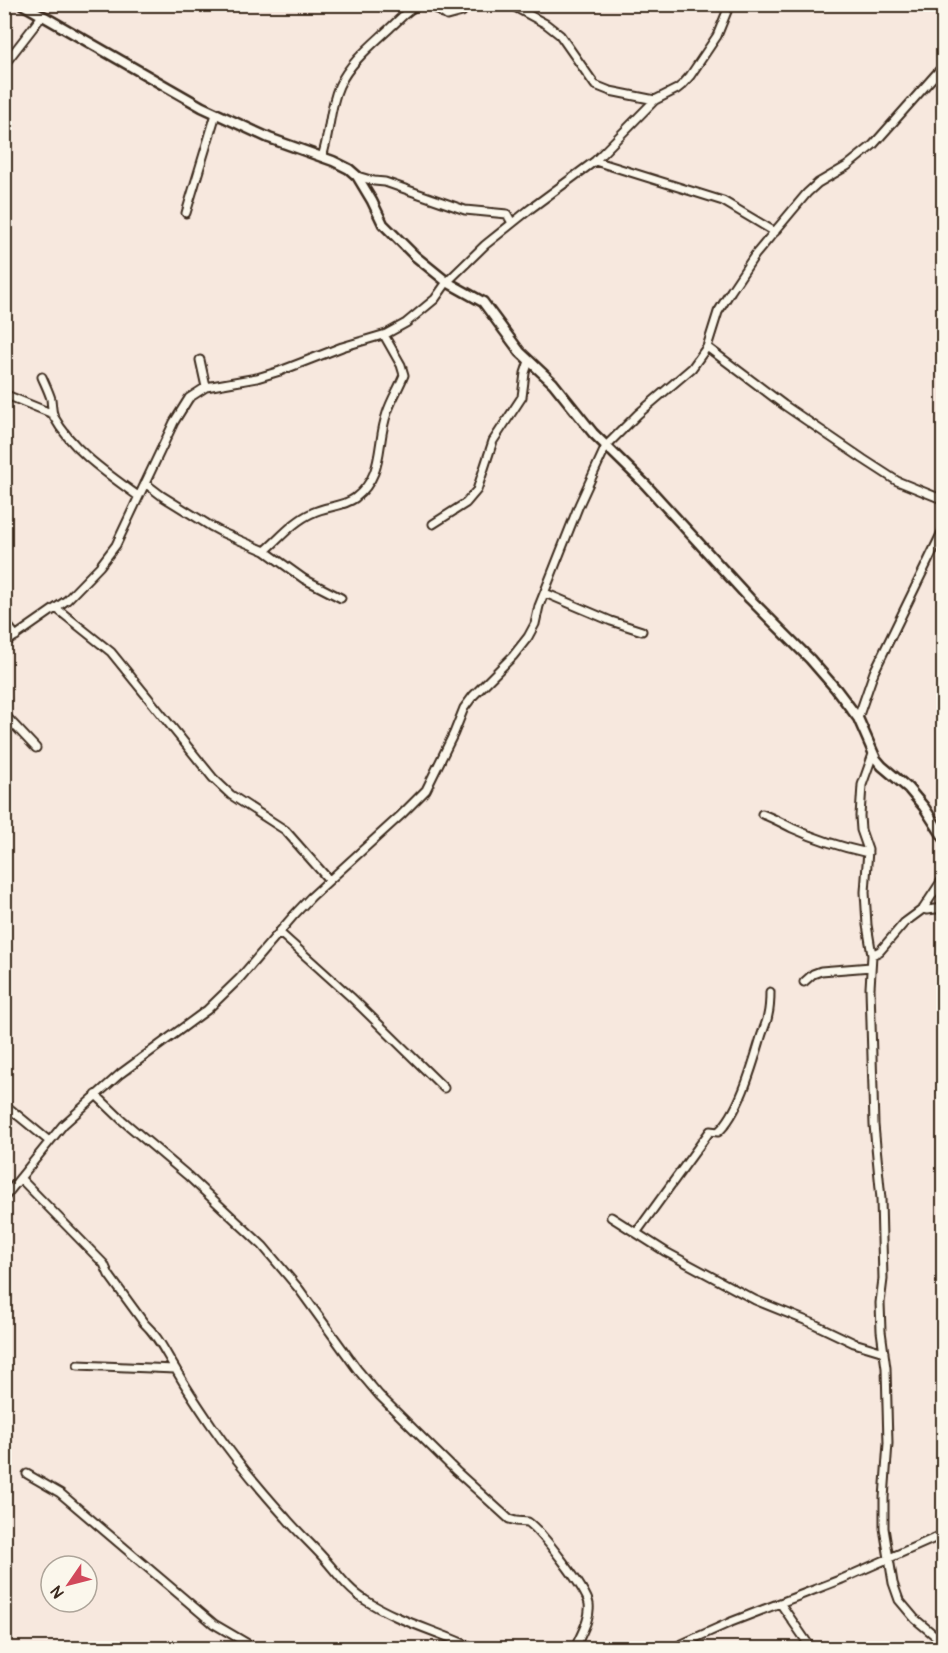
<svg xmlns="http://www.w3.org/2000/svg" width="948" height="1653" viewBox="0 0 948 1653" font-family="Pangolin,sans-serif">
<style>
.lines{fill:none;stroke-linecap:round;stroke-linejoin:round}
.minor-casing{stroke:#3b2a1e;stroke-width:11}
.tertiary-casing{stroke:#3b2a1e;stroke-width:13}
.minor{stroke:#fbf7ec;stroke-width:7}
.tertiary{stroke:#fbf7ec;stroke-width:8}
</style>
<rect width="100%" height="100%" fill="#f7e8de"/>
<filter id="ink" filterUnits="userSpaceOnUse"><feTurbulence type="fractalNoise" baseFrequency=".0167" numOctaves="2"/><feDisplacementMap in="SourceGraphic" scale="12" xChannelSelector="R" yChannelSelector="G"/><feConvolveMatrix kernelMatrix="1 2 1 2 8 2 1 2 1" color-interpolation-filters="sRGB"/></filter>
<g filter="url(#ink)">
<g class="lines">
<defs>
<path id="minor" d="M428 4 432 6 447 16 462 12 466 6 472 4
M472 4 477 6 484 4
M509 4 546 24 560 35 595 85 610 91 655 100
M4 65 42 16
M322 157C330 134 329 108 339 86 350 62 373 44 391 27 400 19 408 9 420 4
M595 161 723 201 775 232
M357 176 374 181 385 182 465 210 507 214 512 223
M186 213 216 114
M707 347 784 405 863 459 897 481 944 500
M200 360 206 387
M42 377C45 384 49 392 51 399 52 406 51 410 54 417 72 450 108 474 138 496
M4 396H9L53 414
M145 483 162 496 212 527 223 533 265 551 304 579 341 598
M433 524 466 503 477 490 493 441 522 397 525 373 529 361
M265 551C280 538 294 521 312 513 326 506 343 507 355 498 385 475 376 444 387 413 391 400 399 388 404 375L401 365 384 335
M545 593 611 621 642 631
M56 608 111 652 213 778 231 795 285 830 329 880
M4 621 16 636
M4 644 67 600 100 566 116 545 174 422 189 398 206 387 257 378 280 371 342 347 386 334 406 323 435 299 447 282 485 245 530 209 595 161 655 100 677 89 682 85 690 76 717 36 730 4
M4 714 36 748
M858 718 874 672 944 528
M873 754 862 785 860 816 861 830 868 850 865 892 867 925 872 955 870 988 874 1125 881 1199 883 1279 880 1303 881 1331 886 1368 888 1443 884 1498V1528L893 1583 899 1600 915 1619 944 1643
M762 814C773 818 782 823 792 828 816 839 841 847 868 853
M923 909 927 910 944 908
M279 932 351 997 444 1088
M872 955 880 951 904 923 923 909 944 877
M804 982 813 974 821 971 871 967
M96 1095 122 1120 187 1175 263 1246 299 1289 357 1369 379 1395 456 1471 509 1519 516 1521 528 1522C541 1531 587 1590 589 1604 591 1619 580 1636 575 1648
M4 1104 49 1141
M20 1178 104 1264 109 1275 144 1323C158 1336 165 1352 175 1368 186 1388 199 1407 212 1426 234 1458 260 1489 286 1518 297 1531 309 1542 321 1555 335 1570 347 1589 365 1600 399 1622 438 1631 473 1648
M4 1198 63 1125 120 1074 207 1010 239 979 294 915 311 897 401 815 426 790 454 733 464 708 473 696 513 656 528 637 535 624 539 606 579 505 606 446 638 414 692 368 707 347 718 312 731 291 755 255 807 193 818 183 847 166 873 145 944 65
M611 1217 666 1252 755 1300 812 1323 854 1343 884 1352
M636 1233 710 1131 718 1132C739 1114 753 1064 761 1037 763 1030 767 1022 768 1015 770 1007 770 999 770 992
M78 1365 175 1369
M27 1474 60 1493 214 1624 255 1648
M780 1603 811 1648
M673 1648 731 1622 842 1579 944 1534"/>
<path id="tertiary" d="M22 4 202 107 269 138 333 161 349 169 357 176 372 201 383 224 415 256 447 282 483 302 520 352 553 383 593 433 644 483 750 599 810 659 836 689 858 718 876 759 882 766 908 788 924 807 944 838"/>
</defs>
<!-- minor casing -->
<use href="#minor" class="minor-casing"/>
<!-- tertiary casing -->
<use href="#tertiary" class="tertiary-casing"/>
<!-- minor -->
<use href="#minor" class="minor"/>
<!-- tertiary -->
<use href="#tertiary" class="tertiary"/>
</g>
</g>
<!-- margin -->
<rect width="948" height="1653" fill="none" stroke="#fbf7ec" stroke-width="24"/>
<rect x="12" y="12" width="924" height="1629" fill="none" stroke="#3b2a1e" stroke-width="2" filter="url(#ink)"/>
<!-- north arrow -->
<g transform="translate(69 1584) rotate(235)"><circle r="28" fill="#fbf7ec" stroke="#aea59a" stroke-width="1.5"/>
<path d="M0-4.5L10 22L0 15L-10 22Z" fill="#d1495b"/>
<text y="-9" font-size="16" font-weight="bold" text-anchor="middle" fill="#3b2a1e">N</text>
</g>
</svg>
